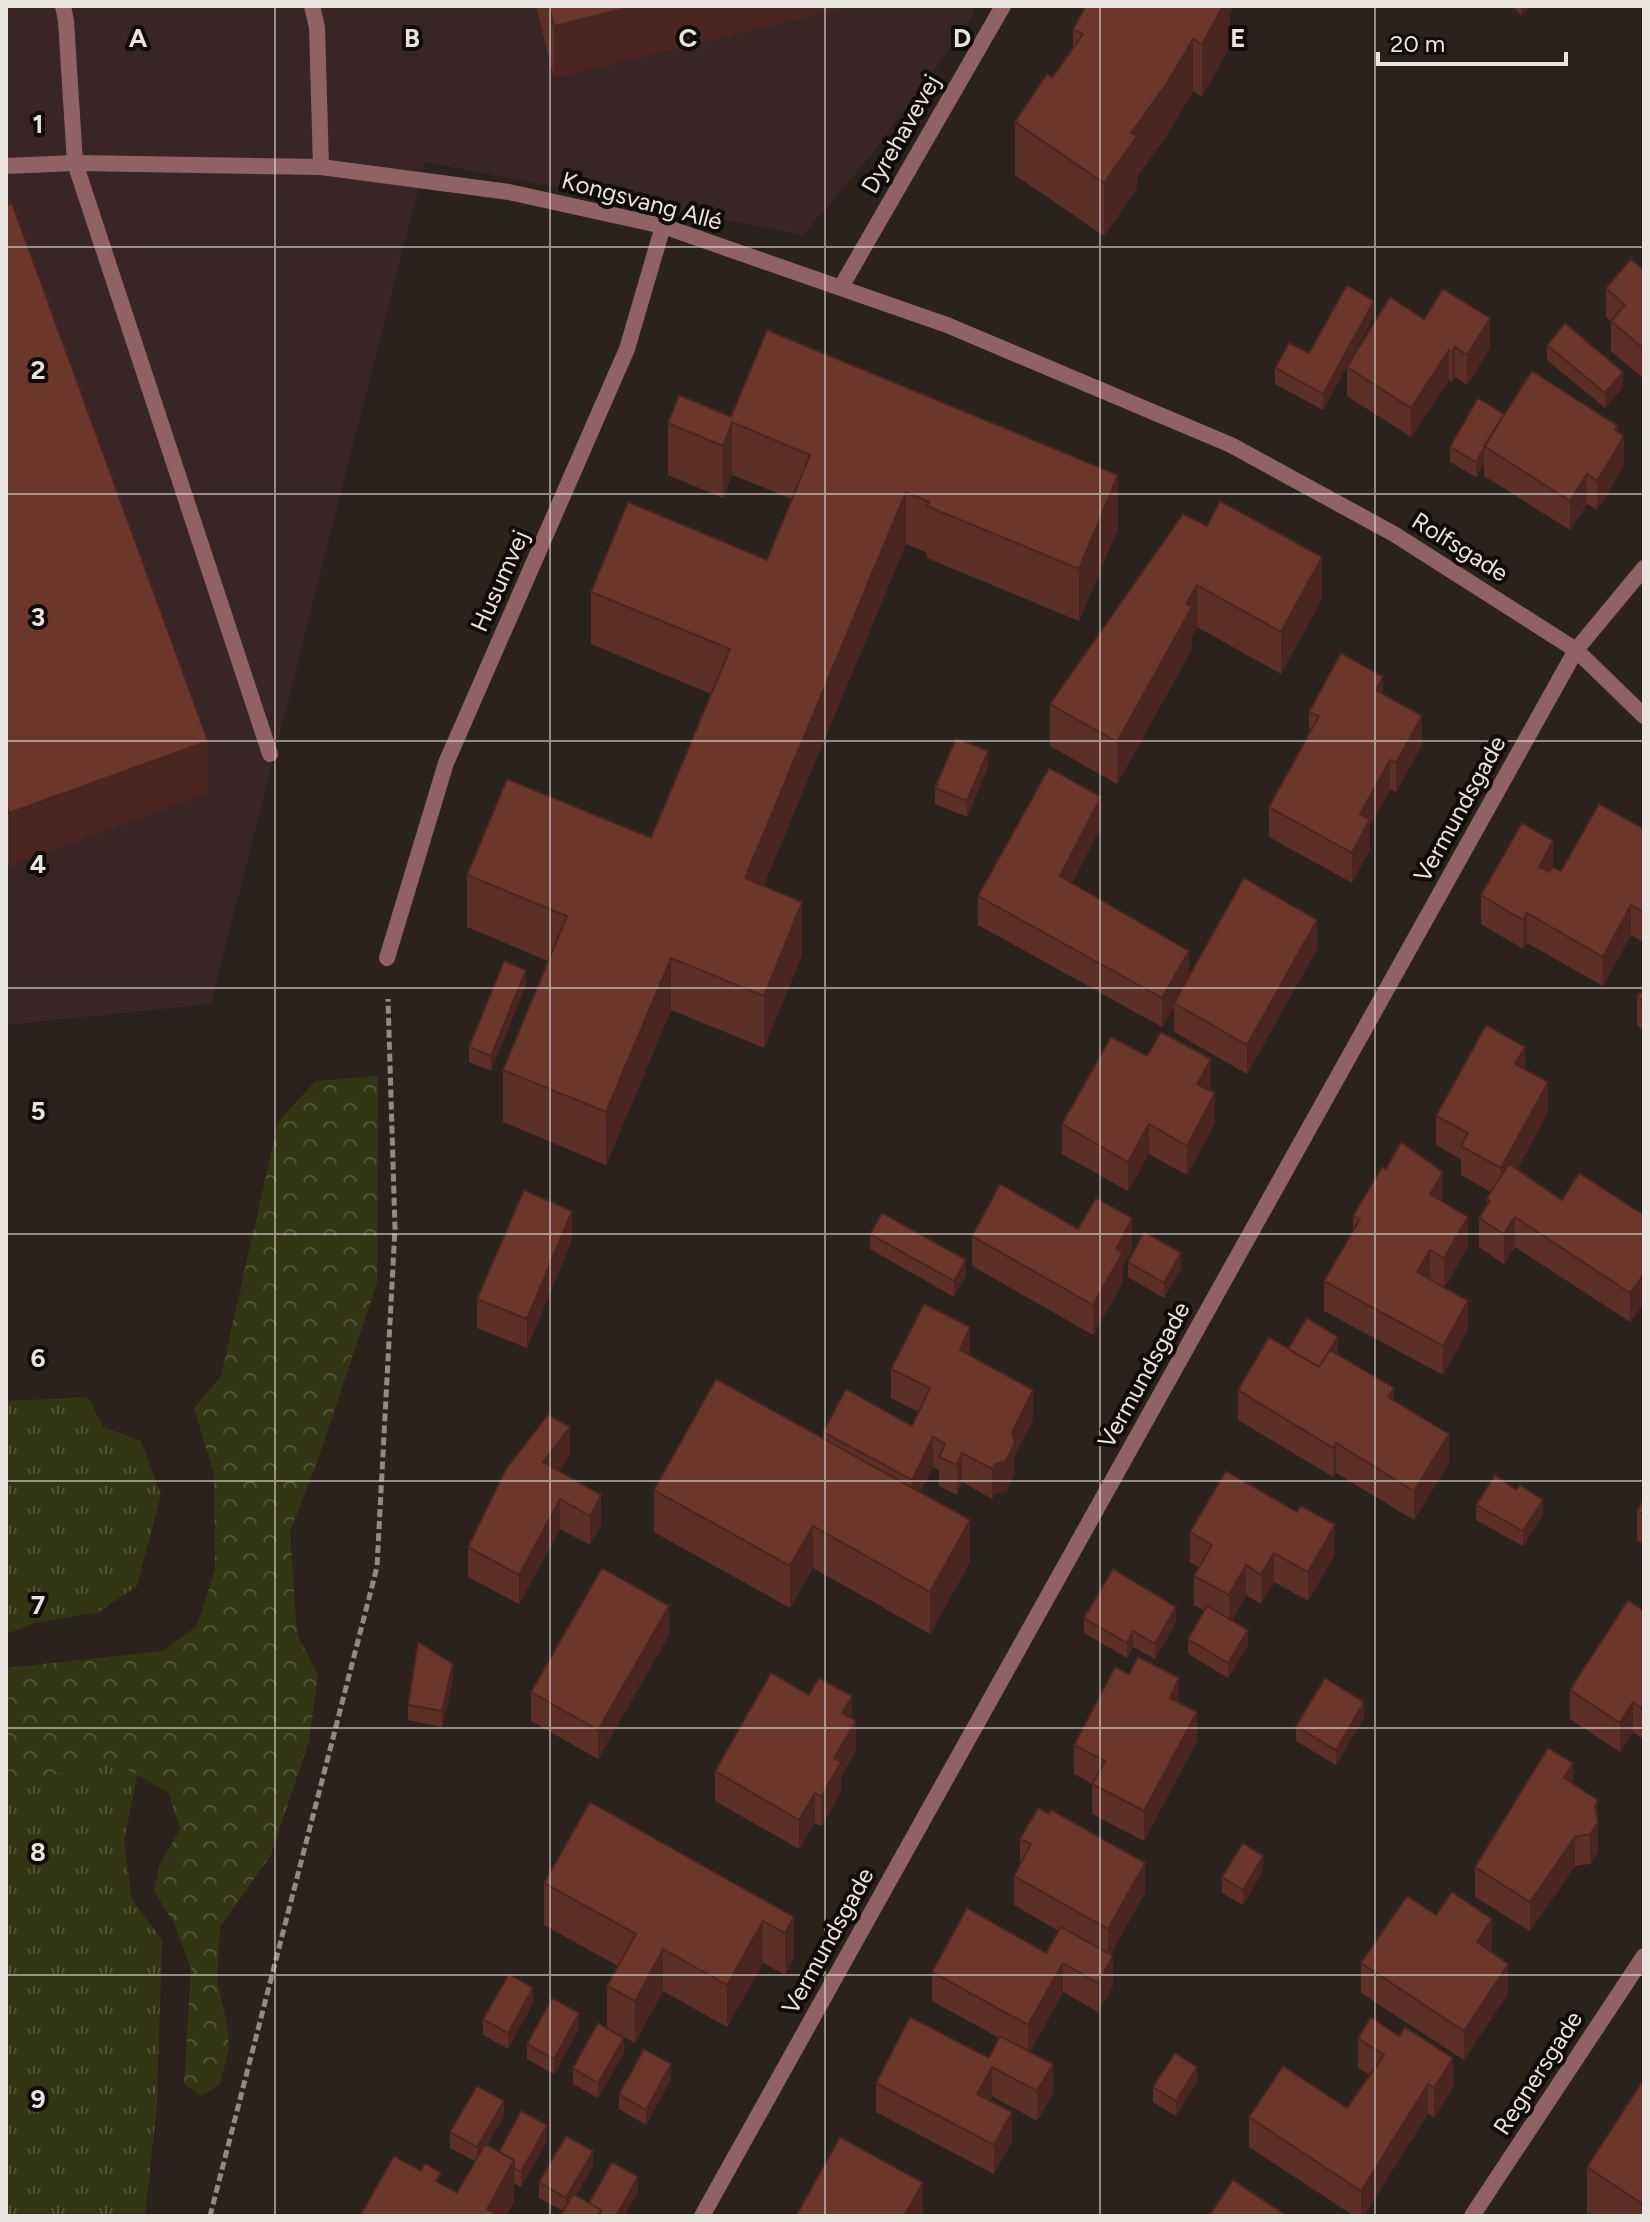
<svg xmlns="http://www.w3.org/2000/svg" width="1650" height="2222" viewBox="0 0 1650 2222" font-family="Figtree,sans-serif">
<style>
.industrial{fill:#392526}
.grass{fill:url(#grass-tufts)}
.forest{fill:url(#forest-crowns)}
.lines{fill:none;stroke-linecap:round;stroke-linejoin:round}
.path{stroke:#928b85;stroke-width:5;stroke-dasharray:8 4;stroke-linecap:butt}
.service{stroke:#916263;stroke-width:16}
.minor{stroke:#916263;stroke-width:16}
.wall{fill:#5c2f27}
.shaded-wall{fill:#4b2620}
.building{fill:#6b372d;stroke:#4b2620;stroke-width:2}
.grid{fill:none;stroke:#eae4df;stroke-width:2;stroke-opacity:0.55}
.labels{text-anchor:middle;stroke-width:8;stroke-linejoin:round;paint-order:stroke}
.street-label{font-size:24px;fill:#eae4df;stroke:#110c09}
.grid-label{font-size:26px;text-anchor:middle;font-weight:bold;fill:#eae4df;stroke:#110c09;stroke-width:8;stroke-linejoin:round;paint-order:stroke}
</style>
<defs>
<pattern id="grass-tufts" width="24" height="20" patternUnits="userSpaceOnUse" patternTransform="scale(2)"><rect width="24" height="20" fill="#323614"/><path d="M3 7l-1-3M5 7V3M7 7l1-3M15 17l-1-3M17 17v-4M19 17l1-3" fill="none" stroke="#505336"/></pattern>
<pattern id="forest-crowns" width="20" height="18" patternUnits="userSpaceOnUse" patternTransform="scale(2)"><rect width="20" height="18" fill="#323614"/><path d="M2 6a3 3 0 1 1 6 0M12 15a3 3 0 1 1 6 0" fill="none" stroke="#505336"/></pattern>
</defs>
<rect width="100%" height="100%" fill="#2b221b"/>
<!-- industrial -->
<path class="industrial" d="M6 6H975L970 21 868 159 803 235 425 162 211 1004 6 1025Z"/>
<!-- grass -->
<path class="grass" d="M88 1397 103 1427 141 1441 161 1495 137 1586 99 1612 35 1623 6 1634V1401Z
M116 1763 137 1775 124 1841 132 1899 162 1940 157 2104 145 2216H6V1777L33 1778Z"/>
<!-- forest -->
<path class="forest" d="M378 1076 377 1283 317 1462 290 1532 297 1634 318 1675 309 1741 271 1855 220 1927 217 1982 227 2023 229 2048 220 2084 202 2096 184 2084 191 1969 174 1923 154 1891 159 1866 180 1829 168 1792 116 1763 33 1778 6 1777V1668L163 1651 197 1626 215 1570 214 1475 194 1408 221 1376 278 1122 315 1081Z"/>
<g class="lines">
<!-- path -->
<path class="path" d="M210 2216 377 1567 395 1228 388 999"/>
<!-- service -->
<path class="service" d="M63 6 66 21 75 163 270 754
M312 6 317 27 321 167"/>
<!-- minor -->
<path class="minor" d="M6 166 75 163 321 167 509 192 663 226 947 325 1231 445 1394 534 1576 650 1644 716
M841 287 1003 6
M387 958 446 763 627 349 663 226
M702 2216 1576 650 1644 568
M1472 2216 1644 1956"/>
</g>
<!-- wall -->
<path class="wall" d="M536 6H851L554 78Z
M1086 6H1233L1230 14V46L1202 97 1193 91 1167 135 1137 177V188L1104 236 1015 175V122L1052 78 1073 48V29Z
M1512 6H1531L1521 15Z
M6 206 208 793 9 866 6 857Z
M1644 270V379L1611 351V322L1606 317V288Z
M1374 316 1323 410 1275 384V368L1309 353Z
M1424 319 1490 348 1467 385 1455 377 1452 382 1449 380 1411 437 1347 396V367Z
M1547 345 1623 387 1605 408 1547 360Z
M1504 414 1618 432 1624 466 1597 510 1587 504 1570 530 1484 476V462L1476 477 1450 462V447Z
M731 417 1118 528 1079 621 927 558V553L906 544 763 886 802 955 764 1048 671 1010 606 1165 503 1122V1070L548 961 467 927V875L651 838 711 694 591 644V592L767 560 792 499 732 475 723 498 668 475V423Z
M1183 514 1322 599 1281 674 1197 627 1192 636V649L1117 784 1050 746V704Z
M1383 693 1422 745 1396 792 1390 790 1370 824V849L1352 883 1269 837V807L1309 735V712Z
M988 767 967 817 935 804V788Z
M1101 826 1072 883 1189 976 1317 949 1247 1074 1174 1032V1007L1162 1027 978 925V896Z
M1644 829V942L1631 935 1603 986 1527 943 1523 949 1481 924V895L1553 867 1561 871Z
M526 985 491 1071 469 1062V1047Z
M1644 989V1032L1637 1025V996Z
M1147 1056 1211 1089 1210 1091 1215 1123 1187 1175 1149 1154 1128 1191 1062 1154V1124Z
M1525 1069 1548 1112 1517 1169 1562 1200 1644 1215V1303L1630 1322 1515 1247 1504 1264 1479 1247V1218L1487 1206V1198L1491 1192 1461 1175V1159L1436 1145V1116Z
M1443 1202 1468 1246 1445 1287 1468 1330 1443 1375 1324 1311V1281L1353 1231V1216Z
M1078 1229 1132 1248 1123 1266V1282L1093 1335 972 1266V1236Z
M870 1234 966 1275 954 1297 870 1249Z
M572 1240 527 1348 477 1328V1299Z
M1128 1262 1181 1268 1164 1298 1128 1277Z
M1288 1349 1338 1353 1337 1354 1394 1400 1449 1463 1414 1520 1336 1473 1333 1477 1238 1420V1390Z
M970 1355 1033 1420 1015 1454V1472L1006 1491 995 1494 992 1499 962 1482 957 1495 939 1486V1470L933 1467 920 1493 970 1562 930 1634 813 1568 790 1608 654 1532V1490L823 1439V1432L912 1426 919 1412 891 1398V1369Z
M570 1456 558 1471 601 1525 590 1545 560 1529 519 1604 468 1577V1547Z
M1644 1499V1545L1637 1540V1511Z
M1476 1505 1543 1515 1523 1546 1476 1520Z
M1190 1532 1335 1554 1308 1601 1274 1582 1261 1604 1246 1595 1232 1620 1248 1645 1228 1678 1188 1654V1639L1205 1611 1194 1605V1576L1199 1567 1190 1562Z
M1644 1611V1739L1633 1732 1620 1752 1570 1719V1690Z
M1084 1618 1176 1622 1155 1659 1133 1647 1127 1658 1084 1633Z
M669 1635 598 1759 531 1721V1692Z
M453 1679 442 1727 408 1720V1705Z
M1179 1702 1197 1741 1144 1841 1092 1814V1784L1074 1774V1745Z
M1364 1717 1336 1765 1296 1741V1726Z
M852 1718 856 1751 841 1776V1792L821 1826 815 1823 799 1849 715 1801V1771Z
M1573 1784 1598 1800V1852L1590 1864 1575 1866 1530 1931 1475 1897V1867Z
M1020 1839 1145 1893 1110 1955 1113 1986 1098 2012 1063 1992 1030 2052 1053 2093 1037 2121 992 2096 990 2100 1012 2141 994 2174 876 2112V2083L989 2058 999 2038 932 2001V1972L1046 1953 1059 1931 1014 1905V1876L1020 1864Z
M1263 1871 1243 1905 1222 1893V1877Z
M544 1883 794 1917V1959L785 1975 763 1963 727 2027 663 1991 635 2043 607 2028V1986L618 1966 544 1925Z
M1436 1915 1492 1948 1490 1951 1508 1993 1464 2060 1361 1993V1963Z
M533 2003 508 2049 483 2035V2019Z
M579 2029 554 2074 527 2059V2044Z
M1399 2036 1453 2087 1434 2118 1428 2113 1364 2216H1354L1249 2147V2117L1347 2108 1370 2075 1358 2068V2038Z
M624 2053 598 2098 573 2084V2068Z
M671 2079 646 2125 619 2109V2094Z
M1644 2079V2216H1587V2167Z
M1197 2082 1176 2116 1153 2102V2087Z
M504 2116 487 2145 499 2152 547 2141 521 2187 514 2183V2202L360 2216 457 2193 475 2161 450 2148V2132Z
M593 2166 576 2196 589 2203 638 2192 624 2216H560L563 2211 539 2198V2182Z"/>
<!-- shaded-wall -->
<path class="shaded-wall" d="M635 6H851L554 78V26Z
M1223 6H1233L1230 14V46L1202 97V44Z
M1521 6H1531L1521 15Z
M1193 39V91L1167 135 1137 177V188L1104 236V183L1131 133Z
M1374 301V316L1323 410V394Z
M1490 318V348L1467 385V355Z
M1455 347V377L1452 382V353Z
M1449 350V380L1411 437V408Z
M1623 372V387L1605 408V393Z
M732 422V475L723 498V446Z
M1618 426V447L1624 436V466L1597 510V481L1615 430Z
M1484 447V462L1476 477V462Z
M1587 474V504L1570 530V501Z
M1118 475V528L1079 621V569Z
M906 492V544L745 931V878Z
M1322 557V599L1281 674V632Z
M1197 585V627L1192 636V649L1117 784V742Z
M1383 677V706L1376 690Z
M1422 716V745L1396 792V763Z
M208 741V793L9 866V813Z
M988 751V767L967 817V801Z
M1390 760V790L1370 824V849L1352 883V853L1360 814Z
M1101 797V826L1060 905V876Z
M1553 841V871L1539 896V867Z
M802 902V955L764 1048V996Z
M1631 905V935L1603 986V957Z
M1527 913V943L1523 949V920Z
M1317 920V949L1247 1074V1045Z
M1189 951V980L1174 1003V1007L1162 1027V998Z
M671 958V1010L606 1165V1112Z
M526 970V985L491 1071V1056Z
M1525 1047V1076L1515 1064Z
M1211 1059V1089L1197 1114V1084Z
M1548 1082V1112L1501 1197V1168Z
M1215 1093V1123L1187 1175V1146Z
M1149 1124V1154L1128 1191V1162Z
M1443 1172V1201L1430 1194Z
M572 1211V1240L527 1348V1319Z
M1468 1217V1246L1444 1288V1258Z
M1515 1217V1247L1504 1264V1234Z
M1132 1218V1248L1123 1266V1282L1093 1335V1305L1116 1249Z
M1430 1250V1280L1417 1272Z
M1181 1253V1268L1164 1298V1283Z
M966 1260V1275L954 1297V1281Z
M1644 1274V1303L1630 1322V1293Z
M1468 1301V1330L1443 1375V1346Z
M970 1327V1356L960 1350Z
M1338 1337V1353L1319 1383V1368Z
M1394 1388V1417L1388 1397Z
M1033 1390V1420L1015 1454V1472L1006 1491 995 1494 992 1499V1469Z
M570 1427V1456L543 1492V1462Z
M1449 1434V1463L1414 1520V1491Z
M933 1437V1467L912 1509V1480Z
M1336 1443V1473L1333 1477V1448Z
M962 1453V1482L957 1495V1465Z
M601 1495V1525L590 1545V1516Z
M560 1499V1529L519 1604V1575Z
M1543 1500V1515L1523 1546V1531Z
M970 1520V1562L930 1634V1592Z
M1335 1525V1554L1308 1601V1572Z
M813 1526V1568L790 1608V1566Z
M1274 1553V1582L1261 1604V1575Z
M1246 1565V1595L1229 1624V1595Z
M669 1606V1635L598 1759V1730Z
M1176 1607V1622L1155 1659V1644Z
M1248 1630V1645L1228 1678V1663Z
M1133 1631V1647L1127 1658V1643Z
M453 1664V1679L442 1727V1711Z
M1179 1678V1708L1170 1698Z
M852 1696V1726L842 1713Z
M1364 1702V1717L1336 1765V1750Z
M1633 1702V1732L1620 1752V1723Z
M1197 1712V1741L1144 1841V1811Z
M856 1721V1751L841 1776V1792L821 1826V1797L834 1758Z
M1573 1763V1793L1564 1778Z
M815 1793V1823L799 1849V1820Z
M1598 1800V1852L1590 1864V1834L1595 1806Z
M1575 1837V1866L1530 1931V1902Z
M1263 1856V1871L1243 1905V1890Z
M1145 1863V1893L1108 1958V1929Z
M794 1917V1959L785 1975V1933Z
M1492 1919V1948L1477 1972V1942Z
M763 1921V1963L727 2027V1985Z
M663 1949V1991L635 2043V2001Z
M1113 1956V1986L1098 2012V1983Z
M1063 1963V1992L1028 2055V2025Z
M1508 1964V1993L1464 2060V2031Z
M533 1988V2003L508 2049V2033Z
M579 2013V2029L554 2074V2059Z
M624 2038V2053L598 2098V2083Z
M1453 2058V2087L1434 2118V2088Z
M671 2064V2079L646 2125V2110Z
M1053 2064V2093L1037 2121V2091Z
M992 2067V2096L977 2123V2094Z
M1197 2067V2082L1176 2116V2101Z
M1428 2084V2113L1364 2216H1361V2191Z
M504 2101V2116L477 2162V2147Z
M1012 2112V2141L994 2174V2145Z
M547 2125V2141L521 2187V2172Z
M593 2151V2166L566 2213V2198Z
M514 2160V2202L506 2216H487V2209Z
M638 2177V2192L624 2216H616Z
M923 2183V2213L921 2216H904Z"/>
<!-- building -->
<path class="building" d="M549 6H635L554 26Z
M1086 6H1223L1202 44 1193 39 1167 83 1131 133 1137 136 1104 183 1015 122 1047 74 1052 78 1083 34 1073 29Z
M12 203 208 741 9 813 6 804V206Z
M1631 259 1644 270V349L1611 321 1625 305 1606 288Z
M1347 285 1374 301 1323 394 1275 368 1289 343 1309 353Z
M1443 289 1490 318 1467 355 1455 347 1452 353 1449 350 1411 408 1347 367 1390 297 1424 319Z
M1565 323 1623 372 1605 393 1547 345Z
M767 330 1118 475 1079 569 927 506 929 502 906 492 745 878 802 902 764 996 671 958 606 1112 503 1070 567 916 467 875 507 779 651 838 730 649 591 592 628 502 767 560 810 455 732 422 723 446 668 423 679 395 731 417Z
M1532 371 1618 426 1615 430 1624 436 1597 481 1587 474 1570 501 1484 446Z
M1478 398 1504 414 1476 462 1450 447Z
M1220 501 1322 557 1281 632 1197 585 1186 604 1192 607 1117 742 1050 704 1183 514 1207 526Z
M1341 653 1383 677 1376 690 1422 716 1396 763 1390 760 1360 814 1370 819 1352 853 1269 807 1319 716 1309 712Z
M956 738 988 751 967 801 935 788Z
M1049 768 1101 797 1060 876 1189 951 1162 998 978 896Z
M1599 804 1644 829V913L1631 905 1603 957 1527 913 1523 920 1481 895 1522 823 1553 841 1539 867 1550 872 1552 867 1561 871Z
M1244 878 1317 920 1247 1045 1174 1003Z
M504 961 526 970 491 1056 469 1047Z
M1644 989V1002L1637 996Z
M1486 1025 1525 1047 1515 1064 1548 1082 1501 1168 1461 1146 1468 1133 1436 1116Z
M1161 1032 1211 1059 1197 1084 1215 1093 1187 1146 1149 1124 1128 1162 1062 1124 1111 1037 1147 1056Z
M1401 1142 1443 1172 1430 1194 1468 1217 1444 1258 1430 1250 1417 1272 1468 1301 1443 1346 1324 1281 1360 1219 1353 1216 1382 1167 1386 1169Z
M1509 1164 1562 1200 1579 1173 1644 1215V1274L1630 1293 1515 1217 1504 1234 1479 1218 1490 1201 1487 1198Z
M1000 1184 1078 1229 1096 1198 1132 1218 1116 1249 1123 1252 1093 1305 972 1236Z
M524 1190 572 1211 527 1319 477 1299Z
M882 1213 966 1260 954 1281 870 1234Z
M1144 1232 1181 1253 1164 1283 1128 1262Z
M924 1304 970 1327 960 1350 1033 1390 1012 1432 1015 1443 1006 1461 995 1464 992 1469 962 1453 957 1465 939 1457 945 1444 933 1437 912 1480 823 1432 846 1389 912 1426 930 1388 891 1369Z
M1307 1318 1338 1337 1319 1367 1288 1349Z
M1269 1337 1319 1367 1330 1350 1394 1388 1388 1397 1449 1434 1414 1491 1336 1443 1333 1448 1238 1390Z
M716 1379 970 1520 930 1592 813 1526 790 1566 654 1490Z
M548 1415 570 1427 543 1462 601 1495 590 1516 560 1499 519 1575 468 1547 506 1469Z
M1226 1471 1297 1512 1301 1506 1335 1525 1308 1572 1274 1553 1261 1575 1246 1565 1229 1595 1194 1576 1212 1545 1190 1532Z
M1495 1475 1516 1490 1520 1485 1543 1500 1523 1531 1476 1505Z
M1644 1499V1515L1637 1511Z
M602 1568 669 1606 598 1730 531 1692Z
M1113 1569 1176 1607 1155 1644 1133 1631 1127 1643 1084 1618Z
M1628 1600 1644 1611V1710L1633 1702 1620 1723 1570 1690Z
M1207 1606 1248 1630 1228 1663 1188 1639Z
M418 1642 453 1664 442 1711 408 1705Z
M1138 1657 1179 1678 1170 1698 1197 1712 1144 1811 1092 1784 1105 1761 1074 1745 1115 1667 1129 1674Z
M771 1673 809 1695 819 1678 852 1696 842 1713 856 1721 834 1758 841 1762 821 1797 815 1793 799 1820 715 1771Z
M1325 1678 1364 1702 1336 1750 1296 1726Z
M1548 1748 1573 1763 1564 1778 1598 1800 1595 1806 1598 1823 1590 1834 1575 1837 1530 1902 1475 1867Z
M590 1802 794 1917 785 1933 763 1921 727 1985 663 1949 635 2001 607 1986 636 1934 544 1883Z
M1038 1808 1049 1814 1051 1810 1145 1863 1108 1929 1014 1876 1031 1844 1020 1839Z
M1243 1843 1263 1856 1243 1890 1222 1877Z
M1452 1892 1492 1919 1477 1942 1508 1964 1464 2031 1361 1963 1407 1896 1436 1915Z
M967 1908 1046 1953 1061 1927 1113 1956 1098 1983 1063 1963 1028 2025 932 1972Z
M509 1974 533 1988 508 2033 483 2019Z
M552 1998 579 2013 554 2059 527 2044Z
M910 2017 989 2058 1000 2036 1053 2064 1037 2091 992 2067 977 2094 1012 2112 994 2145 876 2083Z
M1371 2017 1399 2036 1405 2027 1453 2058 1434 2088 1428 2084 1361 2191 1249 2117 1283 2066 1347 2108 1384 2055 1358 2038Z
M598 2023 624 2038 598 2083 573 2068Z
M644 2049 671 2064 646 2110 619 2094Z
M1175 2053 1197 2067 1176 2101 1153 2087Z
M1644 2079V2205L1587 2167Z
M477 2086 504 2101 477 2147 450 2132Z
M521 2111 547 2125 521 2172 514 2168V2160L499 2152Z
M566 2136 593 2151 566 2198 539 2182Z
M840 2137 923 2183 904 2216H796Z
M485 2144 514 2160 487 2209 500 2216H360L394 2156 421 2171 425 2163 441 2173 436 2181 457 2193Z
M612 2162 638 2177 616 2216H601V2210L589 2203Z
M1233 2180 1287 2216H1209Z
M573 2194 601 2210 598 2216H560Z"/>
<!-- grid -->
<path class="grid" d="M275 6V2216M550 6V2216M825 6V2216M1100 6V2216M1375 6V2216M6 247H1644M6 494H1644M6 741H1644M6 988H1644M6 1234H1644M6 1481H1644M6 1728H1644M6 1975H1644"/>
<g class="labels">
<!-- street labels -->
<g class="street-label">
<text transform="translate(901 134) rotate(-60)" y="8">Dyrehavevej</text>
<text transform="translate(642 201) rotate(15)" y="8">Kongsvang Allé</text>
<text transform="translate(1460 547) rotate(32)" y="8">Rolfsgade</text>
<text transform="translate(500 581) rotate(-66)" y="8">Husumvej</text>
<text transform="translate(1460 809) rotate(-61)" y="8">Vermundsgade</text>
<text transform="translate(1144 1375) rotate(-61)" y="8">Vermundsgade</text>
<text transform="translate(828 1941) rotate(-61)" y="8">Vermundsgade</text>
<text transform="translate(1538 2073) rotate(-57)" y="8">Regnersgade</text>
</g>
</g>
<g class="grid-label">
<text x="138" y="47">A</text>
<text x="412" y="47">B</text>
<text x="688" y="47">C</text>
<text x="962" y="47">D</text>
<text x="1238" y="47">E</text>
<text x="38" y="133">1</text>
<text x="38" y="379">2</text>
<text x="38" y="626">3</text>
<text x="38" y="873">4</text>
<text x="38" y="1120">5</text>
<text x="38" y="1367">6</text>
<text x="38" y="1614">7</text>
<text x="38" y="1861">8</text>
<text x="38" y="2108">9</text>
</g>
<!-- border -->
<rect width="1650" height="2222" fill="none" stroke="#eae4df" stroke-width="16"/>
<!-- scale -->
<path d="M1378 52v12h188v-12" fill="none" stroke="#eae4df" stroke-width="4"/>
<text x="1390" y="52" font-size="24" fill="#eae4df" stroke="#110c09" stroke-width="6" paint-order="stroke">20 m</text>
</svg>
